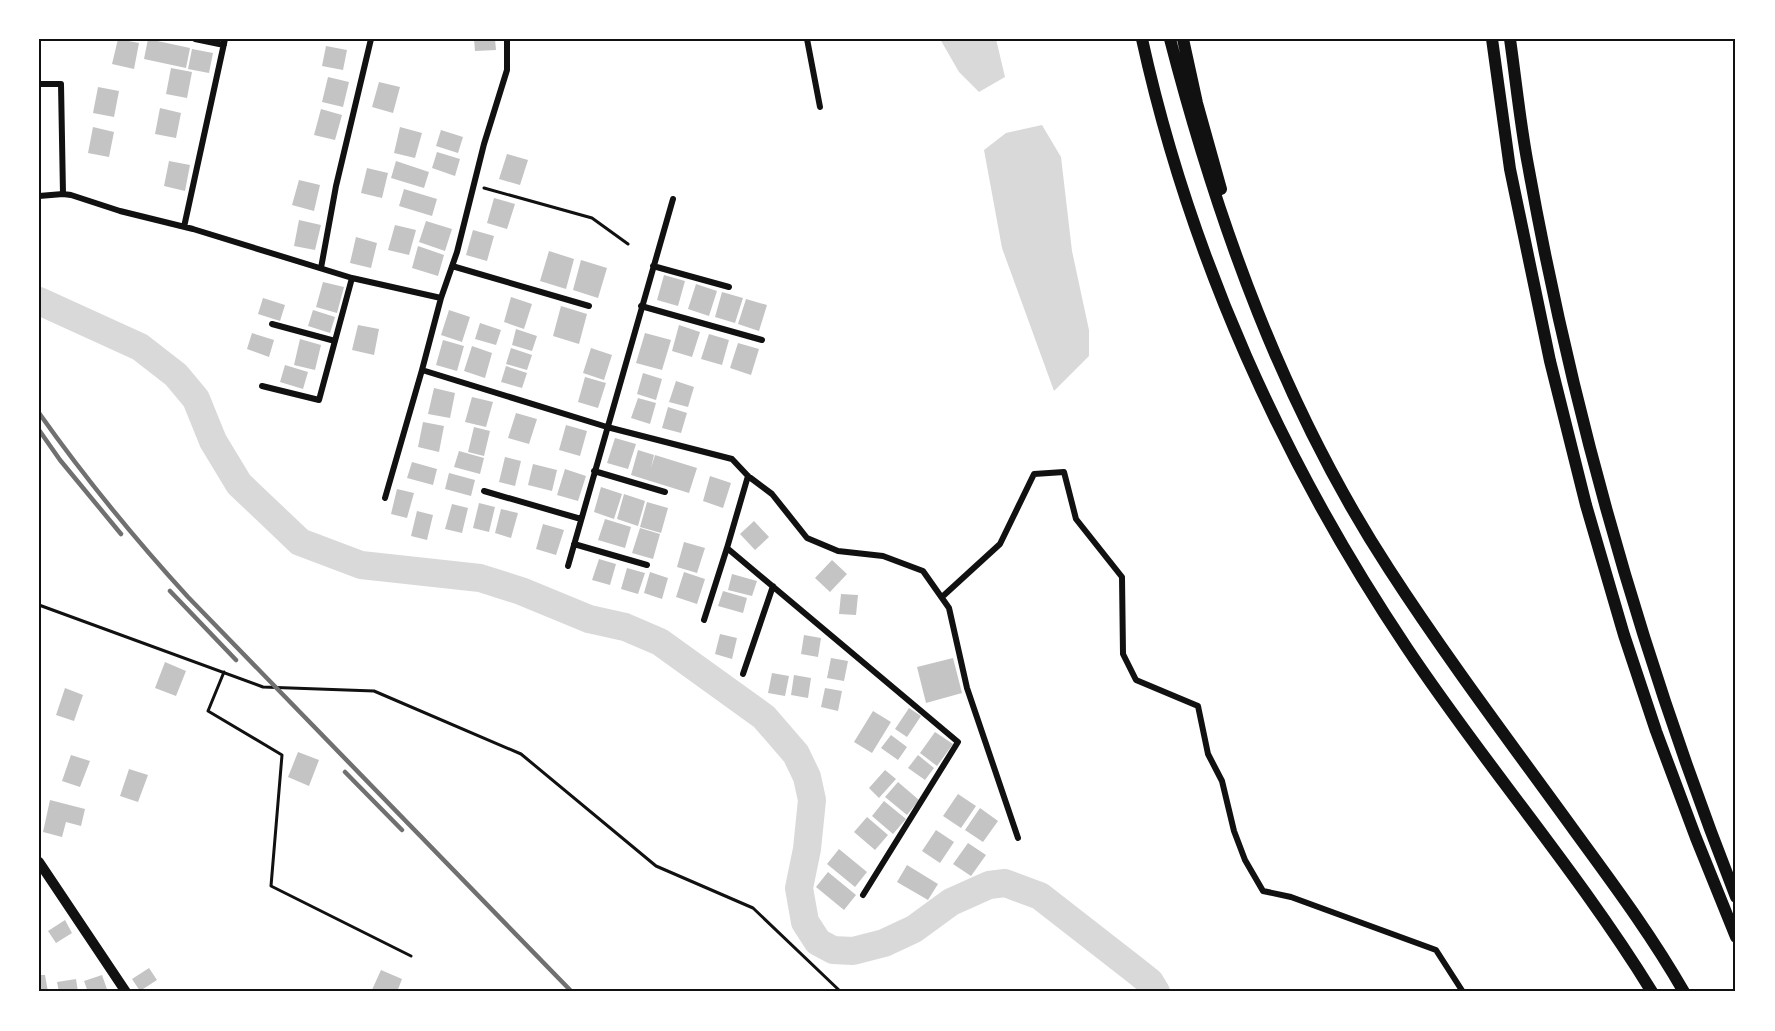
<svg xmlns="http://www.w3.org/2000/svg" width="1775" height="1031" viewBox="0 0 1775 1031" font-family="'Fira Sans',sans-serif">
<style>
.water{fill:#d9d9d9}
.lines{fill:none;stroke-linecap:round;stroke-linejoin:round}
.river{stroke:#d9d9d9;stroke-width:28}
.building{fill:#c4c4c4}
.path{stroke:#111;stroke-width:3}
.minor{stroke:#111;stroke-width:6}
.primary{stroke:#111;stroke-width:10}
.motorway{stroke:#111;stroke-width:12}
.rail{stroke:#707070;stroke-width:4.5}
.neatline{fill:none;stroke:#111;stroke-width:2}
</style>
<rect width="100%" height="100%" fill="#fff"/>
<!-- water -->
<path class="water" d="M940 39H996L1005 77 979 92 959 72Z
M1042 125 1061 157 1072 251 1089 330V356L1054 391 1002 248 984 150 1006 133Z"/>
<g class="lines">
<!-- river -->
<path class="river" d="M39 301 140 347 176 375 196 399 213 441 239 484 300 542 361 565 480 578 521 591 589 619 625 627 660 642 764 717 796 754 807 777 812 800 807 849 799 888 805 922 818 942 833 950 853 951 884 943 914 929 951 902 989 885 1005 883 1040 896 1135 970 1150 982 1156 992"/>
</g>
<!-- building -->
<path class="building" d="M118 39 139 43 134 69 112 64Z
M148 39 190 48 186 68 144 59Z
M474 39H495L496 50 475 51Z
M326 46 347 50 343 70 322 66Z
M192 49 213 53 209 73 188 69Z
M171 68 192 72 187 98 166 94Z
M328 77 349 82 343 107 322 102Z
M379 82 400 87 393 113 372 107Z
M98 87 119 91 114 117 93 113Z
M160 108 181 113 176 138 155 134Z
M321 109 342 115 335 140 314 135Z
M93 127 114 132 109 157 88 153Z
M400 127 422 133 415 158 394 153Z
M441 130 463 137 458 153 436 146Z
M437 152 460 159 455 176 432 168Z
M507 154 528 160 520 185 499 179Z
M169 161 190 165 185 191 164 186Z
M396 161 429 172 424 188 391 178Z
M367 168 388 173 382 198 361 193Z
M299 180 320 185 314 211 292 205Z
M404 189 437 199 432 216 399 206Z
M494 198 515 204 507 229 487 223Z
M299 220 321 225 315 250 294 246Z
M426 221 452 229 445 251 419 242Z
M395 225 416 230 409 255 388 250Z
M473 230 494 236 487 261 466 255Z
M356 237 377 243 371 268 350 263Z
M418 246 444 255 438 276 412 268Z
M549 251 574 259 566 289 540 281Z
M581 260 607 268 598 298 573 290Z
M664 275 685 281 678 306 657 300Z
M323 282 344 287 337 313 316 307Z
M696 284 717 291 709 316 688 309Z
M722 292 743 298 735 323 715 317Z
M511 297 532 304 524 329 504 322Z
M263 298 285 305 280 321 258 314Z
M746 299 767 305 759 331 738 324Z
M561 306 587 314 579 344 553 336Z
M313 310 335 317 330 333 308 326Z
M449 310 470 317 462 342 441 335Z
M480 323 501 330 496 345 475 339Z
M358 325 379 329 374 355 352 350Z
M679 325 700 332 692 357 672 351Z
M516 329 537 336 532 351 512 345Z
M252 333 274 340 269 357 247 349Z
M645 333 671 340 662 370 636 363Z
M709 334 729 340 722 365 701 359Z
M300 339 321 345 315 370 294 365Z
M443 340 464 346 457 371 436 365Z
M738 343 759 349 751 375 730 368Z
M472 346 492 353 485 378 464 371Z
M511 348 532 355 527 370 506 364Z
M591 348 612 355 604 380 583 373Z
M285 365 308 372 303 389 280 382Z
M506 366 527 373 522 388 501 382Z
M643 373 662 379 656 400 637 394Z
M585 377 606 383 598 408 578 402Z
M676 381 694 387 688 407 669 402Z
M434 388 455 393 450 418 428 414Z
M472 397 493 402 486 427 465 422Z
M638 398 656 403 650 424 631 418Z
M668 407 687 413 681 433 662 428Z
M516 413 537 419 529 444 508 438Z
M423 422 444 426 439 452 418 447Z
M566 425 587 431 580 456 559 450Z
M474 427 490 431 484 456 468 452Z
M615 438 636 444 628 469 607 463Z
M638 450 654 455 651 468 655 455 697 468 689 493 631 475Z
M459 451 484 458 480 474 454 467Z
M505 457 521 461 515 486 499 482Z
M412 462 437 469 433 485 407 478Z
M533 464 557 470 552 491 528 485Z
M565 469 586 476 578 501 557 495Z
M449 473 475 480 471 496 445 489Z
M710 476 731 483 723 508 703 501Z
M601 487 622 494 614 519 594 512Z
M397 489 414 493 407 518 391 514Z
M624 494 645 501 638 526 617 519Z
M647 502 668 508 661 533 640 527Z
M479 503 495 507 489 532 473 528Z
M452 504 468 508 462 533 445 529Z
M501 509 518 513 511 538 495 533Z
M417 511 433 515 427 540 411 536Z
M605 519 631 527 625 548 598 540Z
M754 521 769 537 755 550 740 534Z
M543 524 564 530 556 555 536 549Z
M640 528 660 534 653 559 632 553Z
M684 542 705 548 697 573 677 567Z
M599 559 616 564 610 585 592 580Z
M832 560 847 574 830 592 815 578Z
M627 568 645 573 638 594 621 589Z
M650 572 668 578 662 599 644 593Z
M684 572 705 579 697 604 676 597Z
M732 574 757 581 752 596 728 590Z
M723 591 747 598 743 613 718 606Z
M841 594 858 595 856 615 839 614Z
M720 634 737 638 732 659 715 654Z
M804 635 821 638 818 657 801 654Z
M831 658 848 661 844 681 827 678Z
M953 658 962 693 926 703 917 667Z
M165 662 186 671 176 696 155 688Z
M772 673 789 676 785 696 768 693Z
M794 675 811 678 808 698 791 695Z
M65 688 83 695 74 721 56 715Z
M825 688 842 691 838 711 821 707Z
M909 708 921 716 907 737 895 729Z
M873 711 891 722 872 753 854 742Z
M935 732 953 744 937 766 920 753Z
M891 735 907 747 898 760 881 748Z
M298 752 319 760 309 786 288 777Z
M71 755 90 761 80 787 62 781Z
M918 755 934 768 925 780 908 768Z
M129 769 148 775 138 802 120 796Z
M885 770 896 779 879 798 869 788Z
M898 782 919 800 907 815 885 797Z
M958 794 976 806 961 828 943 816Z
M50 800 85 809 81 826 66 822 62 837 43 832Z
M884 801 906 819 893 834 872 816Z
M980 808 998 821 983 842 965 830Z
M867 817 888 835 875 850 854 832Z
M936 830 954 842 940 863 922 851Z
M968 843 986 855 971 876 953 864Z
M839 849 867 872 855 887 827 864Z
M907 865 938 884 928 900 897 882Z
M828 872 856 895 844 910 816 887Z
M65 920 72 933 56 943 48 931Z
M149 968 157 980 140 991 132 979Z
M381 970 402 979 397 992H371Z
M39 975H45L48 992H39Z
M102 975 108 992H88L84 981Z
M76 979 78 992H59L57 982Z"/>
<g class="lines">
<!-- path -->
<path class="path" d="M484 188 592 218 628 244
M39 605 263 687 374 691 521 754 656 866 753 908 841 992
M224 672 208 711 282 755 271 886 411 956"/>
<!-- minor -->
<path class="minor" d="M195 39 224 45
M507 39V70L484 144 457 252 441 298 422 370 607 427 732 459 748 476 772 494 807 538 838 551 883 556 923 571 949 608 967 688 1018 838
M807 39 820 107
M39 84H61L63 194
M39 196 63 194 71 195 120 211 193 229 352 278 441 298
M184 227 225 39
M452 266 589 306
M653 266 729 287
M321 268 336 186 371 39
M641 306 762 340
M272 324 335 341
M262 386 319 400 352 278
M594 471 665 492
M748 476 727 548 958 742 863 895
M484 491 581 519
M385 498 422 370
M574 544 647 565
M568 566 673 199
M942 597 1000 544 1034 474 1064 472 1076 519 1122 577 1123 654 1136 680 1198 706 1208 754 1222 781 1234 831 1245 860 1263 891 1291 897 1436 950 1463 992
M704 620 727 548
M743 674 773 586"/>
<!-- primary -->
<path class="primary" d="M39 862 126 992"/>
<!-- motorway -->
<path class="motorway" d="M1142 39C1190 257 1283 463 1407 648 1485 765 1578 872 1652 992
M1170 39C1218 224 1284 408 1389 569 1448 660 1513 746 1576 833 1614 885 1652 936 1684 992
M1183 39 1197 103 1221 189
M1492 39 1510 169 1550 361 1586 505 1624 635 1656 731 1696 838 1736 937
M1510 39C1516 81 1520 123 1528 165 1573 416 1643 660 1736 897"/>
<!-- rail -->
<path class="rail" d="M39 413C85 478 135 539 188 597L572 992
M39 430 60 460 121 534
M170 591 236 660
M345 772 402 830"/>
</g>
<!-- border -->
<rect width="1775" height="1031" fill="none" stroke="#ffffff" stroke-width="81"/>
<rect x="40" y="40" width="1694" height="950" class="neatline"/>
</svg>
